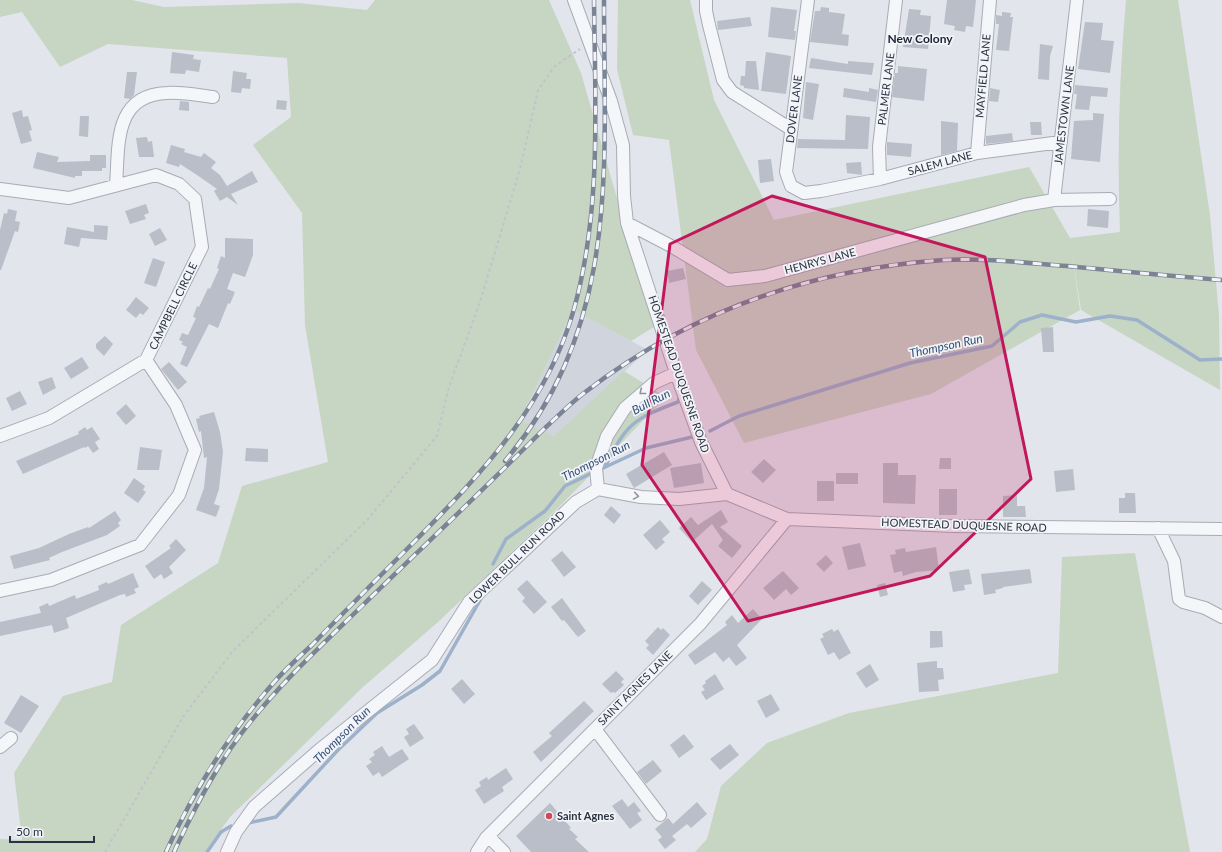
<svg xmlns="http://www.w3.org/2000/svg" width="1222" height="852" viewBox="0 0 1222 852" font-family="Lato,sans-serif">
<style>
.built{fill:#d0d4dd}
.green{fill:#c7d5c3}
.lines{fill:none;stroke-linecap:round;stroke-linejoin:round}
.stream{stroke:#9db1cb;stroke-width:3.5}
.building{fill:#b9bec8}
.minor-casing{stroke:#a7acb5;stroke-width:14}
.path{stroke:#c0c3ca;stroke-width:2;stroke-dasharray:3 3;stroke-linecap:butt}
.minor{stroke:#f5f6f9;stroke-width:12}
.rail-casing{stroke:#7b8495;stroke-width:4.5}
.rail{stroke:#f2f4f8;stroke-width:3;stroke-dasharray:9;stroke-linecap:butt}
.oneway{stroke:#90949e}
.marked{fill:#c2185b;fill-opacity:0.2;stroke:#c2185b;stroke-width:3;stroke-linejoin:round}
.poi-dot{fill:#d04755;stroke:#f2f4f8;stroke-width:1.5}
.labels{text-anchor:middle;stroke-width:3.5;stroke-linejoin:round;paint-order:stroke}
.street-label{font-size:11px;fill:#2a3243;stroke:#f2f4f8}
.poi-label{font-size:11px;font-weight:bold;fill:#2a3243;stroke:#f2f4f8;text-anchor:start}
.neighbourhood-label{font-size:12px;font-weight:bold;fill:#1c2334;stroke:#f2f4f8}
.water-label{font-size:12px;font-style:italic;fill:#334f78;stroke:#f2f4f8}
</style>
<rect width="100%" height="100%" fill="#e2e5eb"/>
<!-- built -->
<path class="built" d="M573 310 648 350 554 436 520 420Z"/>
<!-- green -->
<path class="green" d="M0 0H132L164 7 298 3 367 10 375 0H549L581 73 654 327 631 341 573 310 520 420 554 436 624 371 666 397 563 503 437 623 363 687 230 817 205 852H0V839L22 840 14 773 63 696 112 682 121 625 218 563 242 486 328 462 305 325 302 213 253 145 291 117 287 58 108 44 60 67 22 12 0 17Z
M618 0H690L714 100 774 220 1029 167 1070 238 1120 232C1117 155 1119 77 1126 0H1178L1210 215 1219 316 1220 390 1081 310 1072 253 1080 310 931 394 744 443 696 350 669 140 633 135 617 69Z
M1135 553 1190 852H695L707 839 721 786 767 743 849 713 1058 673 1062 557Z"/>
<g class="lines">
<!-- stream -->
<path class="stream" d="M710 431 739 416 910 363 992 346 1020 322 1042 315 1076 322 1110 316 1137 320 1200 360 1222 359
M605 467C626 424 633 419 678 402L680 396
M599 470 646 448 692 437
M493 564 506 539 545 511 565 486 594 472
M248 823 276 817 338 750 377 713 422 685 440 671 483 595
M207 852 221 832 231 826"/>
</g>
<!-- building -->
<path class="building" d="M947 0H976L973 27 966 26 965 32 954 30 955 26 944 24Z
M771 7 797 10 794 31H796L795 40 768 37Z
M821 7 829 8V12L845 14 842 34 849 35 848 46 810 42 815 11H820Z
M909 9 921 10 920 15 931 16 928 49 903 47Z
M1002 12 1011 13 1010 17H1013L1009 51 996 50 999 24H996V15L1002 16Z
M750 17 752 26 718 30 717 21Z
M1085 22 1103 23 1101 40 1114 41 1110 73 1078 69Z
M1040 44 1053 46 1050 56 1049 80 1038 79Z
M172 52 194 55 193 59 201 60 199 72 186 70 185 74 170 73Z
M766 52 791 56 786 94 761 91Z
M811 58 848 64V61L874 63 872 75 809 68Z
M746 61H756L759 90 744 88V86L740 85 741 76H745Z
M898 66 927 69 924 101 892 97 895 73H898Z
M233 71 247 73 246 79H251L250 89 242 88 241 93 231 92Z
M127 72H137L134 95 130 99 124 98Z
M806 82 819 84 813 120 803 118Z
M1075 85 1108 88 1107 97 1091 96 1089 110 1075 109 1077 94H1074Z
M844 88 869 92V88L878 90 876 102 843 97Z
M990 88 1000 90 998 102 989 101Z
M277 100 287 101 286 110 276 109Z
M180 101 189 102V111L179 110Z
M22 110 23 117 28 116 32 130 29 131 32 141 21 144 12 113Z
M1093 113 1104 114 1100 162 1071 159 1074 121 1093 120Z
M846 115 870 117 868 149 797 148 798 139 845 140Z
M80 116H89L88 137 79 136Z
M941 121 958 123 957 151 941 155Z
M1030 122H1041L1042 135H1031Z
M1012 133 1013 141 986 144V136Z
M147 137 148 142 152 141 154 157H139L136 138Z
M887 142 912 144 911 157 887 155Z
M171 145 185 149 184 152 201 157 204 153 216 162 211 168 220 175 227 186 252 171 258 182 231 194 238 205 227 197 220 201 214 191 217 189 197 175 180 164 179 167 166 163Z
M37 152 59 157 57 162 90 161V155H106V168H102V171H82V176H75V178L33 168Z
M771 159 774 181 760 183 758 160Z
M861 162 862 175 847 173 846 163Z
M146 204 149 213 144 215 146 219 130 224 125 211Z
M8 209 17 211 15 221 20 222 18 232 15 231 1 270H0V230L4 213 7 214Z
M1088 209 1109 211 1108 228 1087 226Z
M94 225 108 226 107 240 81 238 79 247 64 244 67 227 94 232Z
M160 228 167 240 155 246 149 234Z
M225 238 253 239V255L245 277 233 273 227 289 235 292 230 304 228 303 218 328 209 324 187 367 180 364 187 347 181 344 183 342 179 340 182 333 188 335 196 318 193 317 197 306 199 307 208 288 210 289 219 269 217 268 221 256 225 258Z
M153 258 165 262 156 287 144 283Z
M683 268 686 279 669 283 667 271Z
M136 297 149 308 143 315 140 313 136 318 126 310Z
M1053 327 1054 352H1043L1041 328Z
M105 336 113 344 104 356 96 348V344Z
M82 357 89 368 71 379 64 368Z
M169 362 187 382 178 390 161 369Z
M52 377 56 388 43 395 38 382Z
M20 391 27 404 12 411 6 398Z
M126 404 136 416 126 425 116 413Z
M214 412 220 432 223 452 219 489 214 504 220 506 216 517 196 510 204 488 207 457 204 458 201 431 199 432 196 419 200 418 199 416Z
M85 427 87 430 92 427 100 439 95 442 99 449 93 453 88 446 85 448 84 447 23 474 16 461 79 434 78 432Z
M140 447 162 450 159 470H137Z
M246 448 268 449V462L245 461Z
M664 452 672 465 634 488 626 474Z
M940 458H951V469H939Z
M764 459 776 470 763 483 751 472Z
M701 463 704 483 674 488 670 468Z
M883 463H898V475H916L915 504 883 503Z
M1073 469 1075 490 1056 492 1054 471Z
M836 473H858V484H836Z
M134 478 145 486 143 490 146 492 138 503 124 493Z
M817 481H834V501H817Z
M939 489H957V515H939Z
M1125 493H1135L1136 513H1119V498H1125Z
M1017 495V506H1025L1026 517H1003V496Z
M611 506 621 515 614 524 604 515Z
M721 510 728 522 720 527 742 546 732 558 718 546 723 540 712 524 692 542 679 528 691 517 698 525Z
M115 511 121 520 118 523 120 526 107 535 62 552 49 558 50 560 14 569 10 556 39 548 69 534 88 527 89 528Z
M660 520 670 532 662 539 665 542 656 550 643 535Z
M176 539 186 550 169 567 173 573 164 579 161 574 154 579 145 566 171 548 169 546Z
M860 543 866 566 848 570 842 547Z
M936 547 939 570 916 572 903 576 902 571 894 573 890 555 896 554 895 550 905 548 906 552Z
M562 551 576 567 564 577 551 560Z
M826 555 833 563 824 572 816 564Z
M969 569 972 584 964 585 965 590 953 592 949 572Z
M1030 569 1032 583 1003 587V588L995 590 996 593 984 595 981 574Z
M783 571 799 588 791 595 786 589 774 600 763 588Z
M133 573 139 587 134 589 136 593 126 597 125 594 120 595 66 618 69 628 54 633 52 625 0 636V622L41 613 39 607 48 603 49 606 75 595 76 599 99 590 98 586 107 582 108 584Z
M527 580 547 602 534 614 522 601 525 598 517 589Z
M702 581 712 590 698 605 689 596Z
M885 583 888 595 880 597 877 585Z
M562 598 586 631 578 637 564 620 562 621 551 607Z
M753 609 762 619 737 645 747 658 736 666 729 657 723 662 715 652 695 665 688 655 727 625 725 622 732 615 738 623Z
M658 627 661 630 663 628 670 635 653 655 646 648 649 645 645 641Z
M832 629 834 632 838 629 851 653 839 660 834 652 828 655 820 639 824 637 822 634Z
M930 631H942L943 647 930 648Z
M937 661V668H943L944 679 938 680 939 691 919 692 917 663Z
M870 664 879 680 866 688 856 673Z
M616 671 624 679 621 682 624 685 615 693 613 692 611 693 602 684Z
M715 674 724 689 706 700 701 692 705 690 702 686 706 683 705 681Z
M462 679 475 694 464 704 451 689Z
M771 694 780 710 766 718 757 701Z
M21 695 39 706 21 733 4 723Z
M584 701 594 711 541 762 533 752 552 736 549 733Z
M414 724 424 738 410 747 404 737 409 734 406 729Z
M684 734 694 747 679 758 670 745Z
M730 744 739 755 720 770 710 759Z
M382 746 389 757 402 749 409 759 382 777 379 772 373 776 366 766 372 762 369 759 375 755 373 752Z
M653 760 662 771 646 784 637 772Z
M506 768 513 779 502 787 504 791 484 804 475 790 481 786 479 782 487 777 488 780Z
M622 799 628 807 634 802 641 811 637 813 642 820 630 829 612 806Z
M697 802 707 814 691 828 687 824 672 836 676 840 665 849 658 840 662 837 655 829 668 818 673 824Z
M550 803 571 828 569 829 578 837 575 839 589 852H531L516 836Z"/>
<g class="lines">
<defs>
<path id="minor" d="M574 0 611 101 623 145 624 196 627 223 676 373 701 442 727 494 787 519 953 526 1222 529
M706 0V11L709 25 723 80 732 92 791 129
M808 0 786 172 791 186 804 193 821 191 880 179 977 153 1061 142
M977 153 990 0
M880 179 879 147 896 0
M116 185C119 146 113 95 167 93 182 92 198 95 213 97
M0 189 69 198 156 175 179 184 195 199 202 247 146 360 49 418 0 436
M1054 200 1110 199
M627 223 671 246 728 280 765 276 1024 205 1054 200 1077 0
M598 489 596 468 607 436 625 408 654 383 676 373
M1158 528 1174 561 1179 599 1183 602 1205 608 1222 617
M0 591 51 580 140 545 179 495 195 450 176 405 146 360
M595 729 660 815
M0 747 11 738
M488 836 504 852
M227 852 236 832 254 807 318 751 432 660 469 602 576 502 598 489 641 497 679 499 727 494
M477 852 486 838 700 624 787 519"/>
</defs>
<!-- minor casing -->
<use href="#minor" class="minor-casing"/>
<!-- path -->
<path class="path" d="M105 852 183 717 232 652 368 519 437 436 449 387 480 302 520 169 538 90 555 66 580 49"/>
<!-- minor -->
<use href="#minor" class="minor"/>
<defs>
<path id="rail" d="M505 461C621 323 604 167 604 0
M166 852C195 788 229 733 276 680 287 668 300 656 312 645 346 610 380 576 414 542 482 473 547 405 574 309 602 208 595 104 594 0
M174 852C193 811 214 770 241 734 277 686 321 646 364 604 425 545 486 487 546 427 558 416 571 403 584 393 689 312 812 269 944 260 985 258 1027 263 1067 266 1119 271 1170 276 1222 280"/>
</defs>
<!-- rail casing -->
<use href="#rail" class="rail-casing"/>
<!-- rail -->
<use href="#rail" class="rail"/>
</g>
<!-- one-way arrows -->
<defs><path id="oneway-chevron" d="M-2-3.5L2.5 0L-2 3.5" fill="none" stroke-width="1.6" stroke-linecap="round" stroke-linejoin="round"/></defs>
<g class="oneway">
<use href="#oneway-chevron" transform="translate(642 392) rotate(141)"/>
<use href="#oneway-chevron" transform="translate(636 496) rotate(9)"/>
</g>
<!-- marked area -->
<path class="marked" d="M772 196 985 257 1031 479 930 576 748 621 642 465 670 244Z"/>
<!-- markers -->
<circle class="poi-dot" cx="549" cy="816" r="4"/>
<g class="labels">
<!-- street labels -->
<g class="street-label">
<text transform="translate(983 76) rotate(-85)" y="4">MAYFIELD LANE</text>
<text transform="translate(886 89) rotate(-83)" y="4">PALMER LANE</text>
<text transform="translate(794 109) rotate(-83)" y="4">DOVER LANE</text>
<text transform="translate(1064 115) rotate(-83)" y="4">JAMESTOWN LANE</text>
<text transform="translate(940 163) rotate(-15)" y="4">SALEM LANE</text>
<text transform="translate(820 261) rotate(-15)" y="4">HENRYS LANE</text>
<text transform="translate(173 306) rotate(-64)" y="4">CAMPBELL CIRCLE</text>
<text transform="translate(679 374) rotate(71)" y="4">HOMESTEAD DUQUESNE ROAD</text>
<text transform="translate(964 525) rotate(2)" y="4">HOMESTEAD DUQUESNE ROAD</text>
<text transform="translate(517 557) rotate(-44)" y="4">LOWER BULL RUN ROAD</text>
<text transform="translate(635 688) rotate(-45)" y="4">SAINT AGNES LANE</text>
</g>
<!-- poi labels -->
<g class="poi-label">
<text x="557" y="820">Saint Agnes</text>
</g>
<!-- neighbourhood labels -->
<g class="neighbourhood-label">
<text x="920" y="43">New Colony</text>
</g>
<!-- water labels -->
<g class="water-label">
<text transform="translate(946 346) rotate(-12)" y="4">Thompson Run</text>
<text transform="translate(651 402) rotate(-27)" y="4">Bull Run</text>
<text transform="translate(596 461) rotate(-27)" y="4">Thompson Run</text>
<text transform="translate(342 735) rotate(-45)" y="4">Thompson Run</text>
</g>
</g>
<!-- scale -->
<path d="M10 836v6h84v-6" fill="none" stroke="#2a3243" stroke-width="2"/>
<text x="16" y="836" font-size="12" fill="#2a3243" stroke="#f2f4f8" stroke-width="3" paint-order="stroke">50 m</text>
</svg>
